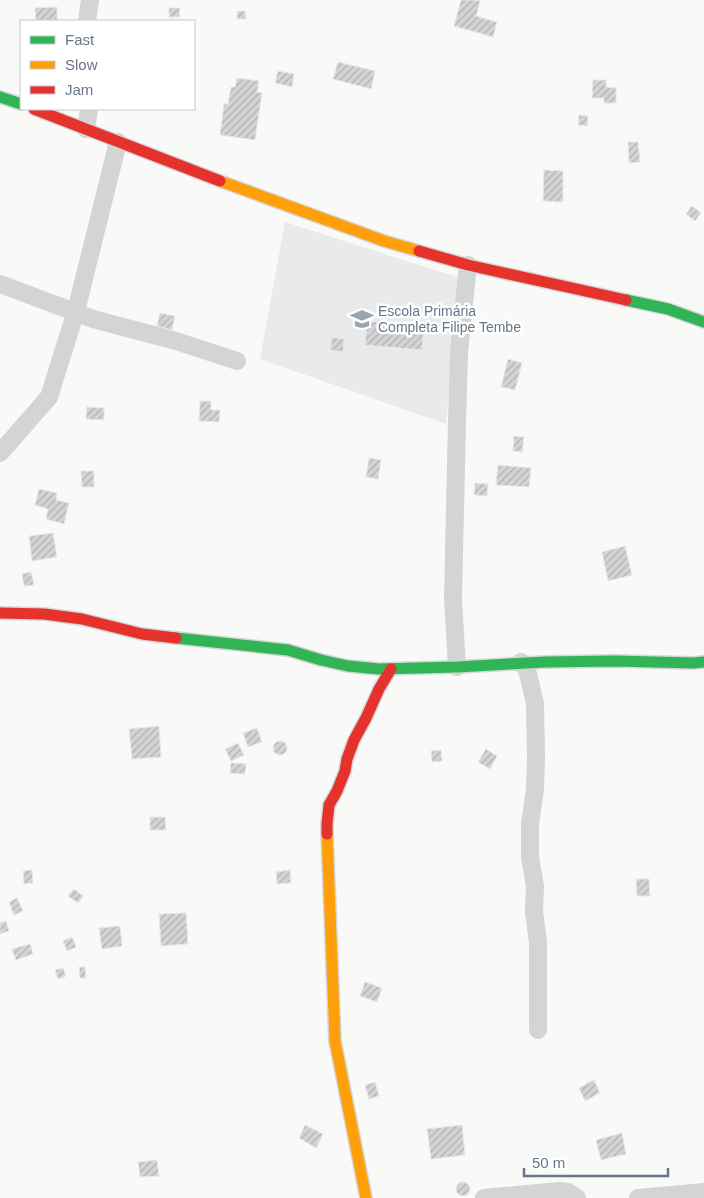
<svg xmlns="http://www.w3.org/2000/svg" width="704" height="1198" viewBox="0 0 704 1198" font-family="Helvetica,sans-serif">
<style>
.built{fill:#e9eaea}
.building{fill:url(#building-hatch);stroke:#e8e8e8}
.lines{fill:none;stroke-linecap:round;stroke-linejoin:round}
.fast-casing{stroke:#d4d6d7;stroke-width:14}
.slow-casing{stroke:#d4d6d7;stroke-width:14}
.jam-casing{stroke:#d4d6d7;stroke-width:14}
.street{stroke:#d3d4d4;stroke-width:18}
.fast{stroke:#30b455;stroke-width:11}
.slow{stroke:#ff9f0a;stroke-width:11}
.jam{stroke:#e5322d;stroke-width:11}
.labels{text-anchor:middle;stroke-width:5;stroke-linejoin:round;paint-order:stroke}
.poi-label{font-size:14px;fill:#687689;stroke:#fff;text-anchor:start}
</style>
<defs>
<pattern id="building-hatch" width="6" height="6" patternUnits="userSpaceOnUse" patternTransform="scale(1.25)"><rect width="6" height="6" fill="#d3d4d5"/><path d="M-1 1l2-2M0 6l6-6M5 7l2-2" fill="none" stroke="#afb1b3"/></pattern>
</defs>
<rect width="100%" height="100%" fill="#f9f9f8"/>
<!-- built -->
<path class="built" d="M285 222 460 278 446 424 260 359Z"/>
<!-- building -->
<path class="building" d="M461 0H475L480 1 476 16 497 22 493 37 454 26Z
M57 7V20L36 21 35 8Z
M169 8H180L179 17H169Z
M237 11H245L246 19H237Z
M338 62 375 71 371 89 333 79Z
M278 71 294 74 292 87 275 83Z
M237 78 259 81 257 92 262 93 255 140 220 135 224 104H228L231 87H235Z
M593 80H606V87L616 88V103H604V98H592Z
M579 115 588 116 587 126 578 125Z
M628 142H638L640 162 629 163Z
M544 170 563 171V202L543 201Z
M692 206 701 213 695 221 686 214Z
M160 313 175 316 172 330 157 326Z
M367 321 424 326 422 350 365 345Z
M332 337 344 339 343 352 330 350Z
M508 359 522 363 515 390 501 387Z
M200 401H211V410H220L219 422 199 421Z
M87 407 104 408V420L86 419Z
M514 436 524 437 522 452 513 451Z
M369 458 381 460 378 479 366 477Z
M498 465 531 468 529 487 496 485Z
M81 471H94V487H82Z
M475 483 488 484 487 496 474 495Z
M39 489 57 493 56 500 69 503 64 524 46 519 48 509 35 505Z
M53 533 57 557 32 561 29 536Z
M625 546 632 575 608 581 602 552Z
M31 572 34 585 24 586 22 574Z
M159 726 161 757 132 759 129 729Z
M257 728 262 742 248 747 243 733Z
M273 748a7 7 0 1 1 14 0a7 7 0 1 1-14 0Z
M238 743 244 755 231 761 225 749Z
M486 749 497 756 490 769 478 762Z
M441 750 442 761 432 762 431 751Z
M231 763 246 764 245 774 230 773Z
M150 817H165L166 830H150Z
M32 870 33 883 24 884 23 871Z
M290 870 291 883 277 884 276 872Z
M636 879H649L650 896H637Z
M74 889 83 896 78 903 68 896Z
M17 898 23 911 14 915 9 902Z
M186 913 188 944 161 946 159 914Z
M6 921 9 931 0 934V923Z
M120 926 122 946 102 949 99 928Z
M72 937 76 947 67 951 63 941Z
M30 944 33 954 16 960 12 949Z
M79 967H85L86 978H80Z
M63 968 66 976 58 979 55 970Z
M365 982 382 988 377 1002 360 996Z
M594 1080 600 1093 585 1101 579 1088Z
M375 1082 379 1096 369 1099 365 1085Z
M305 1125 323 1134 316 1148 299 1138Z
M462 1125 465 1155 431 1159 427 1129Z
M622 1133 626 1154 601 1160 596 1140Z
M157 1160 159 1176 140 1177 138 1162Z
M456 1189a7 7 0 1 1 14 0a7 7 0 1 1-14 0Z"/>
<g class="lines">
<defs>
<path id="fast" d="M0 97 21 104
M626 300 668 309 704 322
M176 638 288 650 321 660 348 666 379 669 457 667 545 662 615 661 693 663 704 662"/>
<path id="slow" d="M220 181 384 241 419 251
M327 834 335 1041 366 1198"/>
<path id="jam" d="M34 109 220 181
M419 251 468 265 626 300
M0 613 44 614 82 619 142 634 176 638
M327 834V824L329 805 337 791 345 771 347 759 354 740 366 718 379 689 391 669"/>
</defs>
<!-- fast casing -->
<use href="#fast" class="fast-casing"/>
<!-- slow casing -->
<use href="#slow" class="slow-casing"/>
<!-- jam casing -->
<use href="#jam" class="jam-casing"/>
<!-- street -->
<path class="street" d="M87 21 90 0
M86 129 89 109
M0 284 93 319 176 341 237 361
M0 453 49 397 76 311 118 142
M521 662 527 670 535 703 536 757 535 789 530 824V857L535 886 534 912 538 942V1030
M457 667 453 599 457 421 459 352 468 265
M484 1198 559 1191 568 1192 577 1198
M638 1198 704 1192"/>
<!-- fast -->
<use href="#fast" class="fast"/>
<!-- slow -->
<use href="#slow" class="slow"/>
<!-- jam -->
<use href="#jam" class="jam"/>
</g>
<!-- icons -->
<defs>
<symbol id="school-bare" viewBox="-9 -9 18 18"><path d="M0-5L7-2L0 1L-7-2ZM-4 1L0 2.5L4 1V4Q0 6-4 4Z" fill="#9ba4b0" stroke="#fff" stroke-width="2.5" paint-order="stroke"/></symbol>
</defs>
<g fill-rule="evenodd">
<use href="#school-bare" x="346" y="303" width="32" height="32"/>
</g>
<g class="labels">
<!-- poi labels -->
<g class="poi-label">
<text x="378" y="316">Escola Primária<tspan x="378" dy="16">Completa Filipe Tembe</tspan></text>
</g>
</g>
<!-- legend -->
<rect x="20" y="20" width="175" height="90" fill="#ffffff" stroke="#c3c8d0"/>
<rect x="30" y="36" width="25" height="8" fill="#30b455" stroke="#c3c8d0"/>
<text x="65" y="45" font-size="15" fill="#687689">Fast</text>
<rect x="30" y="61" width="25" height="8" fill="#ff9f0a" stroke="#c3c8d0"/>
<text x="65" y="70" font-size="15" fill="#687689">Slow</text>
<rect x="30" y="86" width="25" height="8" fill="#e5322d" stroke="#c3c8d0"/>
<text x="65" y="95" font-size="15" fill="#687689">Jam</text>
<!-- scale -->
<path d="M524 1168v8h144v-8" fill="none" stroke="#687689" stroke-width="2.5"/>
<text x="532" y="1168" font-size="15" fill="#687689" stroke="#ffffff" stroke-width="4" paint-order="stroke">50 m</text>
</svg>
